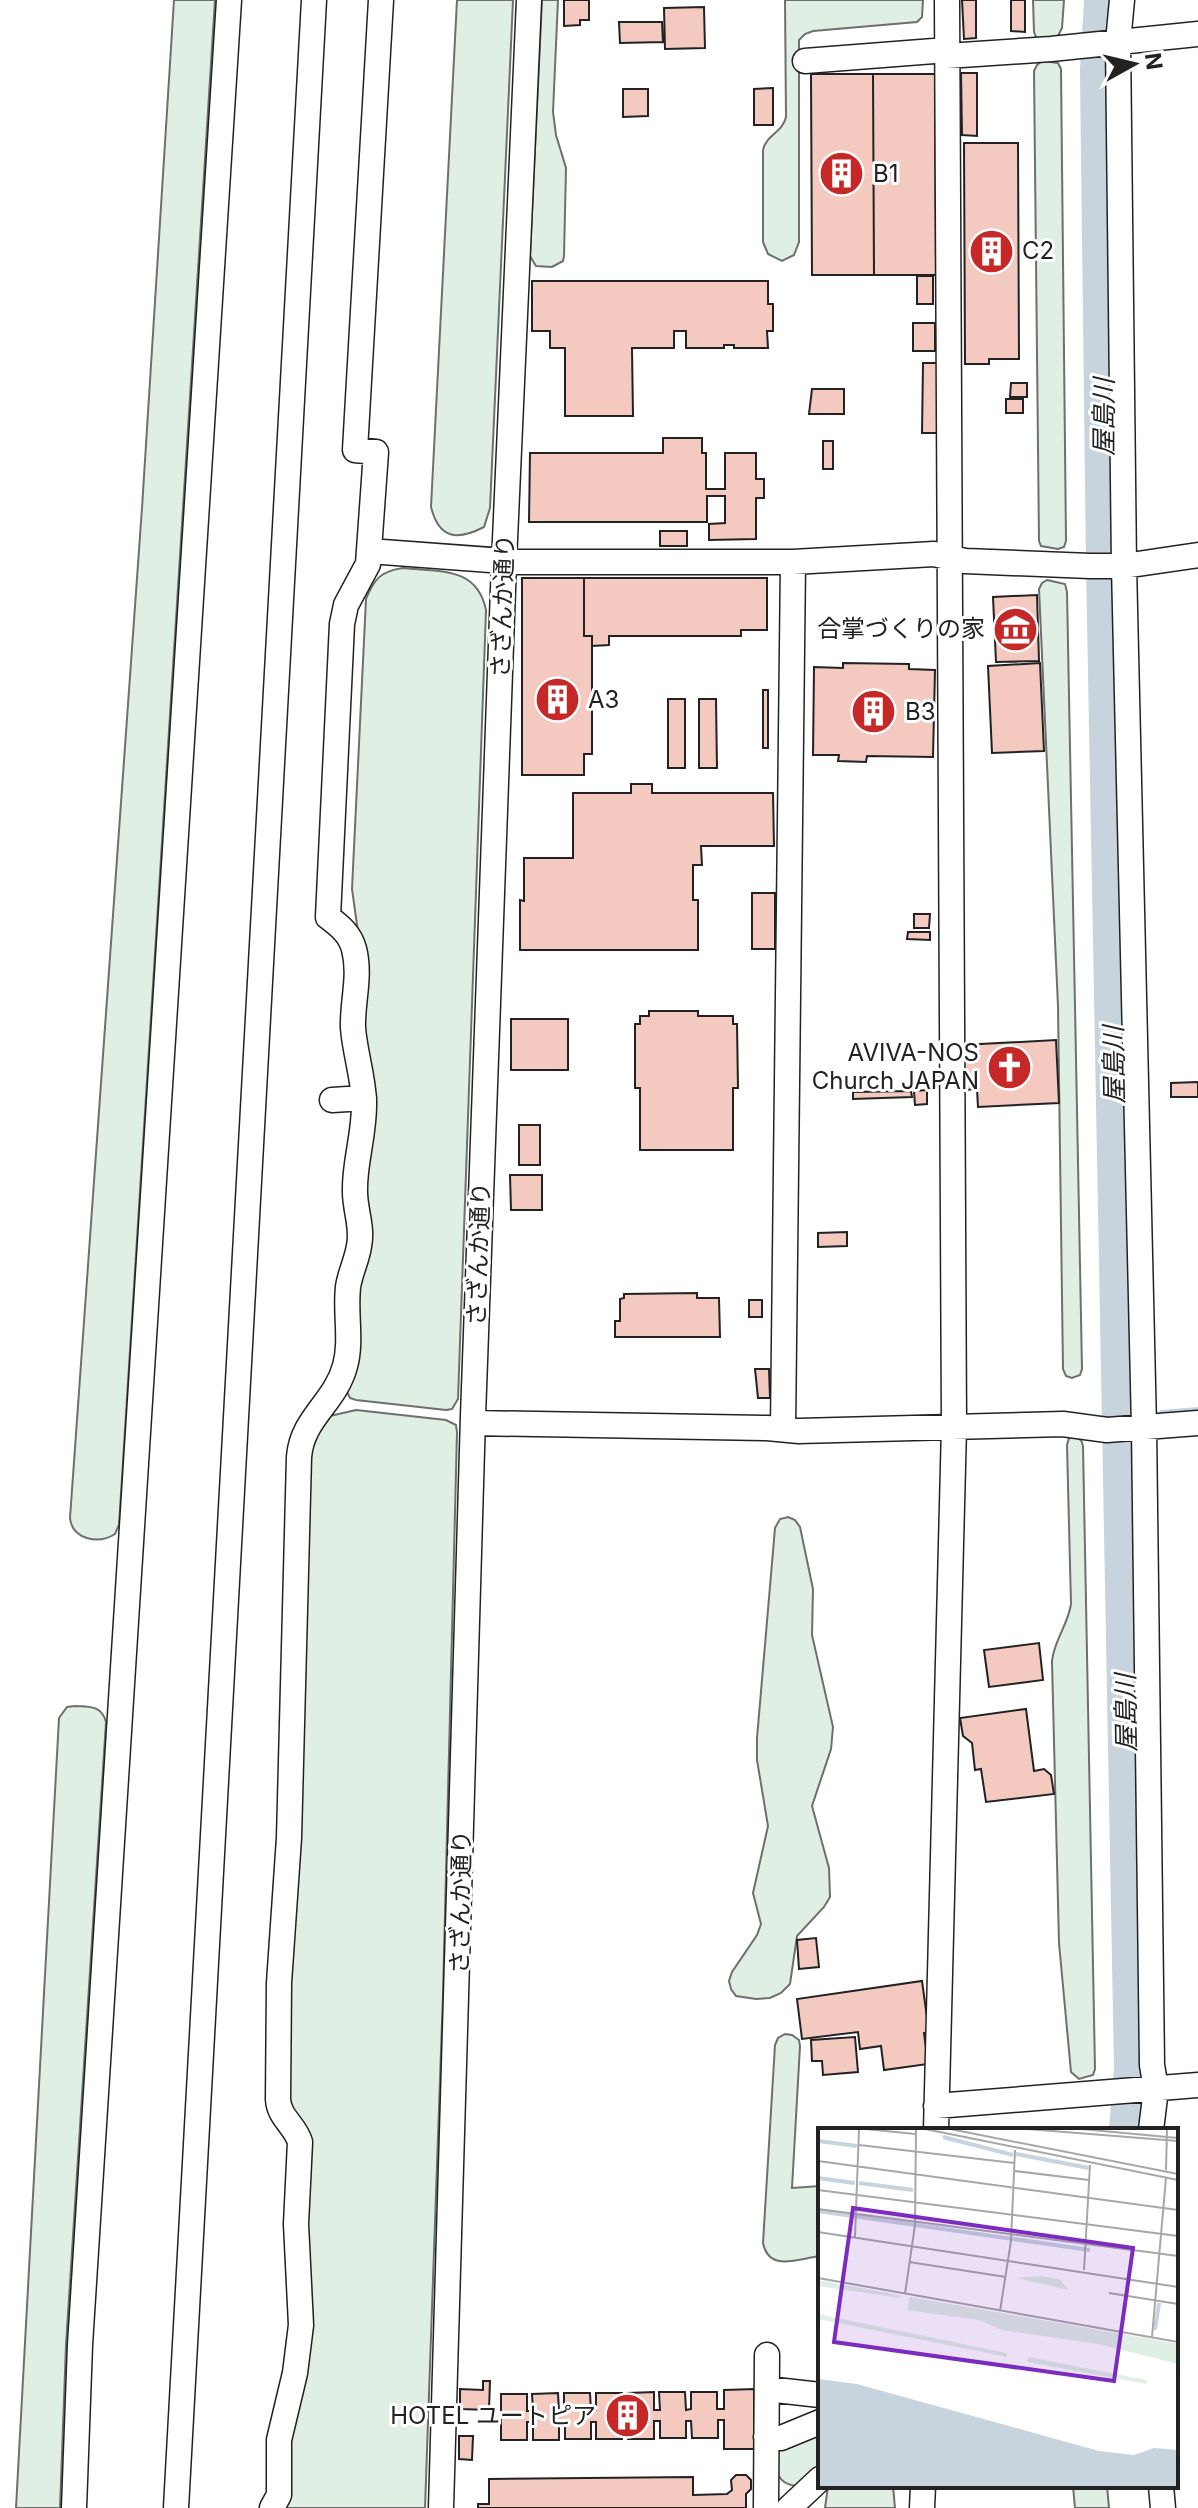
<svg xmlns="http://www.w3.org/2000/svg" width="1198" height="2508" viewBox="0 0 1198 2508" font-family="Inter,'Noto Sans JP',sans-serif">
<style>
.green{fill:#e0efe3;stroke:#6f6f6f;stroke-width:2}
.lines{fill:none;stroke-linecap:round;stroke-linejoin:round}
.stream{stroke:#c7d3dd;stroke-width:6}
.river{stroke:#c7d3dd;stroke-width:38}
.building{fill:#f3c9c0;stroke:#222;stroke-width:2}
.minor-casing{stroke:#222;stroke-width:27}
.minor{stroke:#fff;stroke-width:24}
.labels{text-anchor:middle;stroke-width:6;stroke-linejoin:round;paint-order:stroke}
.poi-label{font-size:24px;fill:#222;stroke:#fff;text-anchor:start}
.street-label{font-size:24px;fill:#222;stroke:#fff}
.water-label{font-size:26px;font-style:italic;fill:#222;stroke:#fff}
.inset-river{fill:none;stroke:#c7d3dd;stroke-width:4}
.inset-road{fill:none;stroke:#a7a7a7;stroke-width:2}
.view{fill:#7b2cbf;fill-opacity:0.15;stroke:#7b2cbf;stroke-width:4}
.inset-edge{fill:none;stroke:#222;stroke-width:4}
</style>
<rect width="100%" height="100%" fill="#fff"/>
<!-- green -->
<path class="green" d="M174 0H215L119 1525 115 1534C98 1545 72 1539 70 1518L142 508Z
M457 0H513L490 508 484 527C457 541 439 539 431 507Z
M542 0H558L553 112 556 135 566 168 564 256 563 261 552 267 536 266 530 256Z
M785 0H923L922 17 917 22 813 31 805 34 799 40V242L794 255 782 261 768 254 763 242V150C766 135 783 132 786 117Z
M1033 0H1064L1062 28 1058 36 1042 39 1036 37 1034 32Z
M1042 61 1058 63 1061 69 1066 541 1064 547 1058 549 1041 546 1039 541 1034 71 1037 65Z
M403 568C439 572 477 566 486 610L458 1399 452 1409 446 1410 356 1400 350 1398 347 1392 365 1205 364 1042 358 932 352 889 366 599C374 579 381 571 403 568Z
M1047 580 1065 584 1067 592 1082 1369 1080 1375 1072 1378 1066 1376 1063 1369 1058 1006 1039 589 1042 583Z
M356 1410 446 1420 456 1425 457 1432 443 1994 425 2508H284L291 2429 288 1984 310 1444 330 1416Z
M1075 1437 1081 1440 1083 1446 1095 2069 1093 2075 1079 2079 1071 2072 1059 1943 1052 1661C1054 1640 1068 1625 1071 1604L1067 1445 1069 1438Z
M788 1517 795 1520 800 1527 813 1589 812 1635 833 1727 831 1749 812 1806 829 1868 830 1897 824 1907 797 1936 790 1984 781 1993 770 1998 756 1999 736 1996 731 1989 729 1981 732 1972 757 1935 761 1924 753 1893 768 1826 757 1760V1738L775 1528 780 1519Z
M75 1706C89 1707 102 1705 106 1722L66 2345 60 2508H16L59 1718 67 1707Z
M785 2034 792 2035 799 2040 800 2046 792 2188 820 2186V2256C797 2259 769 2272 763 2243L775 2045 778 2038Z
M820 2429V2468L797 2486C775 2484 772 2465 779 2447Z
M828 2486H893L895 2508H825Z
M1073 2486H1107L1109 2508H1075Z"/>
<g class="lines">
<!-- stream -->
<path class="stream" d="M1162 1413 1198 1410
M1121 1416 1135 1415"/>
<!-- river -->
<path class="river" d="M1103 0 1099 70 1105 566 1133 2068 1128 2130"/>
</g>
<!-- building -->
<path class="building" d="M564 0H589V20H580V25L564 26Z
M962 0H976V38L964 39Z
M1011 0H1025V32L1011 31Z
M704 7 705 48 665 49 664 8Z
M619 22H662L663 42 620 43Z
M961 73H977V136L962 135Z
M811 74H873L874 275H812Z
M873 74H935L936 275H874Z
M773 88V125H754V89Z
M623 89H648V116L623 117Z
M964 143H1018L1019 359H989V364H965Z
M917 276H933V304H917Z
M532 281H768V304H773V331H767L768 348H734V345H724V348H686V331H674V348H632L633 416H565V348H550V331H532Z
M913 323H935V351H913Z
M923 363H938L939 433H922Z
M1011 383H1027V397H1010Z
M812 389H844V414H809Z
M1006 399H1023V413H1006Z
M663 438H702V453H706V489H725V453H756V479H764V498H756V539L709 540V524L725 523V496H707V522H529L530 453H663Z
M823 441H833V469H823Z
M660 531H687V546H660Z
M522 578H584V636H592V754H584V775H522Z
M584 578H767V630H741V636H609V645L592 646V636H584Z
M1037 595 1039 661 996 662 993 597Z
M843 663 909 664V669L935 670 933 757 867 756 866 762 838 761 839 755H813L814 667 843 668Z
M1040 663 1044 751 992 753 988 666Z
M763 690H768V748H763Z
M668 699H685V768H668Z
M699 699H716L717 768H699Z
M631 784H652V793H773L774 846H701L702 865H693V900H698V950H520V900L524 901V858H573V793H631Z
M752 893H775V949H752Z
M914 914H930L929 928H914Z
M908 932H930V940L907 939Z
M649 1011H698V1016H733V1024H737L738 1088H733V1150H640V1088H635V1024H640V1016H649Z
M511 1019H568V1070H511Z
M1056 1040 1059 1103 978 1107 977 1089 964 1090 962 1045Z
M1198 1082V1097H1171V1083Z
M927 1090V1104L915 1105 914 1091Z
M911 1091 912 1097 853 1099V1092Z
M519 1125H540V1165H519Z
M510 1175H542V1210H511Z
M847 1232V1246L818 1247V1233Z
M697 1293V1298H719L720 1337H615V1321H620V1299L624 1298V1294Z
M749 1300H762V1317H749Z
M755 1369H769L770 1398H758Z
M1039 1643 1043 1680 989 1687 984 1650Z
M1026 1709 1034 1771 1044 1769 1051 1775 1054 1794 986 1802 981 1769 975 1770 972 1743 963 1736 960 1718Z
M816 1938 819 1967 799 1969 797 1940Z
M922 1981 929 2032 924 2033 928 2064 884 2070 881 2046 860 2049 858 2032 802 2039 797 1999Z
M855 2037 858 2072 823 2075 822 2061H812L811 2040Z
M483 2381H490L489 2410 460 2409V2389L483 2390Z
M754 2389V2449H724V2420H718V2438H692L691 2421H686V2438H660V2421H654V2439H628V2421H622V2439H596V2422H591V2439H565V2422H559V2440H533V2422H527V2440H501V2394H527V2411H533L532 2394 558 2393 559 2411H564V2393H590L591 2411 596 2410V2393H622V2410H628V2393L654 2392V2410H660L659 2392H685L686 2410 691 2409V2392H717V2409H724V2390Z
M459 2436H473L472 2460 459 2459Z
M736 2475H746L751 2480V2489L746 2494V2508H478V2504H489V2479L693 2477V2495L727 2494 732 2490 731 2480Z"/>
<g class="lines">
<defs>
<path id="minor" d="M1122 0 1118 42 1124 566 1144 1427 1152 2065 1156 2089 1151 2130
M947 56 1051 49 1198 34
M805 61 947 50
M369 551 518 562H793L934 554 965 561 1090 566H1124L1198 555
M332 1100 364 1098
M473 1423 767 1428 799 1431 1063 1424 1107 1430 1198 1423
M783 1429 793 562
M936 2106 1198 2085
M936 2130 954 1427 947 0
M767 2389 820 2395
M766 2437 781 2438 820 2422
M1161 2486 1163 2508
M74 2508 80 2345 229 0
M176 2508 314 0
M272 2508 279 2495V2440L295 2373 301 2325 296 2224 300 2142C295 2125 279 2118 278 2099L279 1983 289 1838 299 1457C302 1418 335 1403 345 1366 352 1341 345 1314 348 1287 350 1273 357 1260 359 1246 363 1228 355 1210 355 1192 354 1162 365 1134 364 1101 363 1076 355 1053 353 1028 352 1002 361 976 354 949 350 934 340 926 328 917L342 624 346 605 368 564 376 452 355 450 381 0
M441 2508 473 1416 504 562 529 0
M766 2508 767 2355
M789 2508 820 2479
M922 2508 923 2486"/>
</defs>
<!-- minor casing -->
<use href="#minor" class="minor-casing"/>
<!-- minor -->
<use href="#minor" class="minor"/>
</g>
<!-- icons -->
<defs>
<symbol id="building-disc" viewBox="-11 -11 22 22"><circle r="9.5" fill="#c62828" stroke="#fff"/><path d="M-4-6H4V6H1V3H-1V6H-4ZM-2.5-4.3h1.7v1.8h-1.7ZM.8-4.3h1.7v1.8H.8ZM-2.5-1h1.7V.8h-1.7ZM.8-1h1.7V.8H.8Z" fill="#fff"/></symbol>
<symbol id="museum-disc" viewBox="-11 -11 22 22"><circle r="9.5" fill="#c62828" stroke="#fff"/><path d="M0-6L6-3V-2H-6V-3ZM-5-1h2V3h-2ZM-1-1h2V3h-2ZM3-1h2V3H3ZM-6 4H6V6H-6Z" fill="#fff"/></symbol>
<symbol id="church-disc" viewBox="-11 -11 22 22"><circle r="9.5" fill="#c62828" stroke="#fff"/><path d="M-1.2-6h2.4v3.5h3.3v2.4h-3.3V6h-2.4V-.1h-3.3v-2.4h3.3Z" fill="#fff"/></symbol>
</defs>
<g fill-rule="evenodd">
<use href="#building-disc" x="816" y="148" width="51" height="51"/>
<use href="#building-disc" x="966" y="226" width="51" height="51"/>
<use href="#museum-disc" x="990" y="604" width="51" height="51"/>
<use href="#building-disc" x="532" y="674" width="51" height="51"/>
<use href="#building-disc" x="848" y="686" width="51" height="51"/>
<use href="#church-disc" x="984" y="1042" width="51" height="51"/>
<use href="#building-disc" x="602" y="2390" width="51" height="51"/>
</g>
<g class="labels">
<!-- poi labels -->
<g class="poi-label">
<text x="873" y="182">B1</text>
<text x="1022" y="259">C2</text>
<text x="985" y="637" text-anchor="end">合掌づくりの家</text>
<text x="588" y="708">A3</text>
<text x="905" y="720">B3</text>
<text x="979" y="1061" text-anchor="end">AVIVA-NOS<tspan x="979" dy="28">Church JAPAN</tspan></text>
<text x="596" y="2424" text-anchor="end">HOTEL ユートピア</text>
</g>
<!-- street labels -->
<g class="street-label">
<text transform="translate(503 606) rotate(-88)" y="8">さざんか通り</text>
<text transform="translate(479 1254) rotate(-88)" y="8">さざんか通り</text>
<text transform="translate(461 1902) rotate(-89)" y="8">さざんか通り</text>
</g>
<!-- water labels -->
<g class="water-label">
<text transform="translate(1104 417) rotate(-90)" y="9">屋島川</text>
<text transform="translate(1114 1065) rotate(-91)" y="9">屋島川</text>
<text transform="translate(1126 1713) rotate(-91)" y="9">屋島川</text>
</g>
</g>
<!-- overview -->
<g transform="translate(818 2128)">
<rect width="360" height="360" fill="#fff"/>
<path d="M222 148 241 151 251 162 198 150ZM0 152 80 167 83 170 0 158ZM92 169 360 216V236L280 216 184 202 161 192 89 182ZM0 186 188 225 189 229 0 191ZM210 229 328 252 329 256 209 234Z" fill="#e0efe3"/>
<path d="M0 251 39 256 281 323 316 327 336 320 360 322V359H0Z" fill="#c7d3dd"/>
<path class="inset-river" d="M125 9 195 27M0 13 39 18M198 26 271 40M0 50 37 55M41 55 95 62M0 83 272 122M337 202 341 175"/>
<path class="inset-road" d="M48 1 97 6M107 1 360 52M132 1 360 46M209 1 360 13M263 1 360 10M41 17 196 35M0 33 360 82M348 42 349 1M197 43 271 52M0 62 360 108M0 81 360 128M0 104 360 159M37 109 41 1M91 134 188 149M266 142 272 37M0 150 360 214M291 165 360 176M87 166 97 97 98 1M182 183 193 113 197 22M334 209 348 50"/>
<path class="view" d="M35 80 315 120 296 253 16 214Z"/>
<rect width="360" height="360" class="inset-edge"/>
</g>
<!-- north arrow -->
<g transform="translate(1134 64) rotate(82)" stroke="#ffffff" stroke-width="6" paint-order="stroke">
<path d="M0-6L14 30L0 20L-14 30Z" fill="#222222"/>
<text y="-12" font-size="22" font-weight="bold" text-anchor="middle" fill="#222222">N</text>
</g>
</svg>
